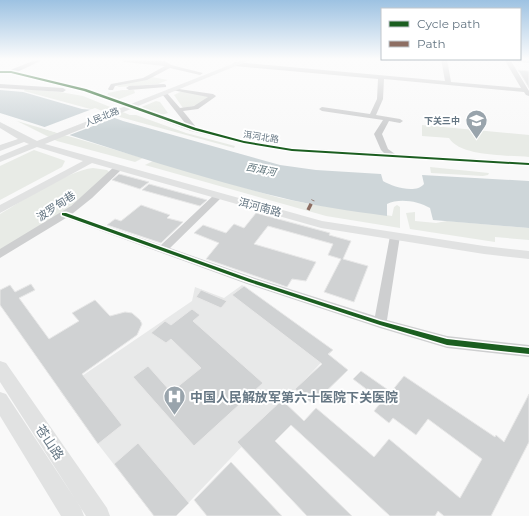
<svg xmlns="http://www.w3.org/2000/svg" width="529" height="516" viewBox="0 0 529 516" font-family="Montserrat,'Noto Sans SC',sans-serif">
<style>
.built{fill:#e8e9e9}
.green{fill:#e8ebe6}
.water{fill:#ced6d9}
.pier{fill:#f9f9f9}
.building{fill:#d0d2d3;stroke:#e8e8e8}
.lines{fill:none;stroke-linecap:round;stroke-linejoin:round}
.minor{fill:#cecfd0;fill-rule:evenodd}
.major{fill:#e1e2e2;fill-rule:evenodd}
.quiet{stroke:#8d6e63;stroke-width:3.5;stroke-dasharray:7 3.5;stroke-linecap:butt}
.cycleway-casing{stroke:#fff;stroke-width:3}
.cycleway{fill:#1b5e20;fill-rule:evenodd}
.labels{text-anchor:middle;stroke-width:4;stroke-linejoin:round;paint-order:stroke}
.far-street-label{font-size:9px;fill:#657683;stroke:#fff}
.far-poi-label{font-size:9px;font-weight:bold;fill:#657683;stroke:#fff;text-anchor:end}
.far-water-label{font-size:10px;font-style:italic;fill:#60757c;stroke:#fff}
.street-label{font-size:11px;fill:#657683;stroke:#fff}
.near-poi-label{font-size:13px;font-weight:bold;fill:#657683;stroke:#fff;text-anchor:start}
.near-street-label{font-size:13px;fill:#657683;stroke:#fff}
</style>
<rect width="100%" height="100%" fill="#f9f9f9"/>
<!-- built -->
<path class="built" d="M242 285 333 350 176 516H154L98 444 60 391 192 301 195 287 224 298Z"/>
<!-- green -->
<path class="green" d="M152 77 168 80 158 84 119 87 117 86Z
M25 89 60 92 83 96 130 115H136L186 133 235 146 234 148 24 91Z
M122 90H134L135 93 117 100 107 96 108 93Z
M182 91 211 96 198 105 183 108 174 95Z
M156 101 160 102 168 113 161 115 139 108Z
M17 121 143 158 135 162 57 141Z
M422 125 529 135V157C509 155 460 157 449 138L422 136Z
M34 150 63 160 65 161 62 167 0 200V166Z
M153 161 280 198 310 204 392 216 394 207 397 205 400 207V228L326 216 145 165Z
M430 167 489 173 488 175 483 176 431 173Z
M93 168 107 170 109 172 105 177 64 212 0 253V214C24 200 67 171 93 168Z
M415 212V221L436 223 447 221 529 228V240L495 237V242L410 229 406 213Z"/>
<!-- water -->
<path class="water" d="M0 90 23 92 82 109 93 110 123 121 280 165 316 170 381 174 383 181C393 187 416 194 424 184L422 175 529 181V228L433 220 430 208C418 201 399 198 387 204V216C351 211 314 206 279 197 185 174 93 142 0 113Z"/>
<!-- pier -->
<path class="pier" d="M95 108 117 117 67 136 42 128Z"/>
<!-- building -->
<path class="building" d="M518 70 529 71V88Z
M119 174 149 182 140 189 112 180Z
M149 184 207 200 200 206 142 190Z
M141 205 170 215 167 218 183 222 161 243 107 225 115 219 121 221Z
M256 213 330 233 329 235 351 241 343 259 368 266 354 302 324 292 341 259 328 255 333 244 268 226 254 244 316 262 306 281 292 279 287 287 206 259 219 243 194 233 203 225 226 233 234 224 244 228Z
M31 284 35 290 19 298 49 339 79 321 72 313 95 300 110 316 125 312 132 313 140 320 142 324 137 335 82 374 122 425 98 444 0 305V290L10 285 15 292Z
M244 286 333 350 328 354 348 370 313 404 295 389 322 364 232 295Z
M201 290 227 301 221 308 196 297Z
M192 309 200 315 193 321 263 383 194 446 133 377 148 366 171 392 201 368 171 339 166 343 151 333 165 321 171 325Z
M361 371 391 392 404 376 495 437 496 435 504 442 529 394V442L491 516H444L438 511 435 516H390L291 425 275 441 352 516H307L237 442 282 400 304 421 316 408 374 457 389 439 460 498 482 459 428 419 416 435 393 418 389 423 374 411 382 401 353 379Z
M138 443 189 503 176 516H154L114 464Z
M231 462 282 516H207L194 500Z"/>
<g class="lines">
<!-- minor -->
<path class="minor" d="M38 59H45L17 72 87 89 185 123 162 94V92H166L180 108 194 106 208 97 172 90V88L213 94 216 96 215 97 198 109 183 111 196 127 244 140 292 148 384 153 381 150 374 134 383 120 322 111 319 109 322 107 370 114 377 99 378 79 235 66 232 64 235 62 445 81 441 59H447L451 82 521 88 504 59H529V63L511 61 529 91V96L526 95 524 92 384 79 383 99 376 115 400 119 403 121 400 123 389 121 382 134 388 149 395 154 529 162V166L292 152 244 144 191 131 83 91 11 74H0V70H10Z
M122 59 165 61 171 65 203 73 200 75 170 68 147 80 115 86 113 90H109L108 89 111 84 143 78 165 66 124 62 121 60Z
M0 84 63 88 66 90 63 92 0 88Z
M164 84 166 85V87L129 90 126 88 129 86Z
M118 165 122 168 121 170 92 198 72 214 161 245 215 194H221L223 196 221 198 170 248 255 278 375 316 390 236 391 234H399L400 236 387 320 447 336 529 345V357L447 348 380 328 247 284 66 218 0 258V249L71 206 115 166Z"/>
<!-- major -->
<path class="major" d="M245 59H253L45 144 322 221 484 246 529 251V259L484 254 321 228 92 163 0 213V205L83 161 37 147 0 162V156L29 144 24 142 0 151V145L18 139 0 128V122L37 141Z
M0 361 6 363 107 508 110 516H86L0 382Z
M0 392 6 394 81 508 84 516H61L0 416Z"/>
<!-- quiet -->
<path class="quiet" d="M308 210 313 200"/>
<defs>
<path id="cycleway" d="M0 71H11L86 89 196 128 244 141 292 149 529 163V165L292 151 244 143 194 130 84 91 11 73H0Z
M62 213H66L253 280 380 321 447 339 529 348V354L447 345 380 325 249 282 62 215Z"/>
</defs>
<!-- cycleway casing -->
<use href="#cycleway" class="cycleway-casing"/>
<!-- cycleway -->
<use href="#cycleway" class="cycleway"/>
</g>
<!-- sky -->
<linearGradient id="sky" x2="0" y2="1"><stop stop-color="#9dc2e2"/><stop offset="0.45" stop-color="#fcfcfc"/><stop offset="1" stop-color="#fcfcfc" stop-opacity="0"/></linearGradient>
<rect width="529" height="131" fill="url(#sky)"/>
<!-- icons -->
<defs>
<symbol id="school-pin" viewBox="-11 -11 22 30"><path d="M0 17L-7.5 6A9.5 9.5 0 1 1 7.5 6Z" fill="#99a4ac" stroke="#fff"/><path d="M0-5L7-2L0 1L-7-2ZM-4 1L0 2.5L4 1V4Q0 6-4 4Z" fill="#fff"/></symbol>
<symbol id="hospital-pin" viewBox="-11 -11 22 30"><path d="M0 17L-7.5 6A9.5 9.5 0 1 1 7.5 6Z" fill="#99a4ac" stroke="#fff"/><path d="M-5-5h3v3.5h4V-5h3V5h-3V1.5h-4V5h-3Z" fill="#fff"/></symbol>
</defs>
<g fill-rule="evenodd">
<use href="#school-pin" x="464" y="108" width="25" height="34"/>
<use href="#hospital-pin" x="162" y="384" width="25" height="34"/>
</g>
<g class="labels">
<!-- far-street labels -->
<g class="far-street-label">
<text transform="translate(102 117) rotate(-22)" y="3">人民北路</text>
<text transform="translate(261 137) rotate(9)" y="3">洱河北路</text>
</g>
<!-- far-poi labels -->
<g class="far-poi-label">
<text x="460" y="124">下关三中</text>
</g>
<!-- far-water labels -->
<g class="far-water-label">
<text transform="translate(261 169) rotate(11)" y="4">西洱河</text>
</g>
<!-- street labels -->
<g class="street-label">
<text transform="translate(56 206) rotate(-34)" y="4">波罗甸巷</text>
<text transform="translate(260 207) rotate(15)" y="4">洱河南路</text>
</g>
<!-- near-poi labels -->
<g class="near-poi-label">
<text x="190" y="402">中国人民解放军第六十医院下关医院</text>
</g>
<!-- near-street labels -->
<g class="near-street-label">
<text transform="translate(50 442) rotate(56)" y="5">苍山路</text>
</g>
</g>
<!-- legend -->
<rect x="381" y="8" width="140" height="52" fill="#ffffff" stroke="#c1c8cd"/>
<rect x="389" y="21" width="20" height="6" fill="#1b5e20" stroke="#c1c8cd"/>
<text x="417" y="28" font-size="12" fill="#657683">Cycle path</text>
<rect x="389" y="41" width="20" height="6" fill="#8d6e63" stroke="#c1c8cd"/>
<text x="417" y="48" font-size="12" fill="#657683">Path</text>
</svg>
